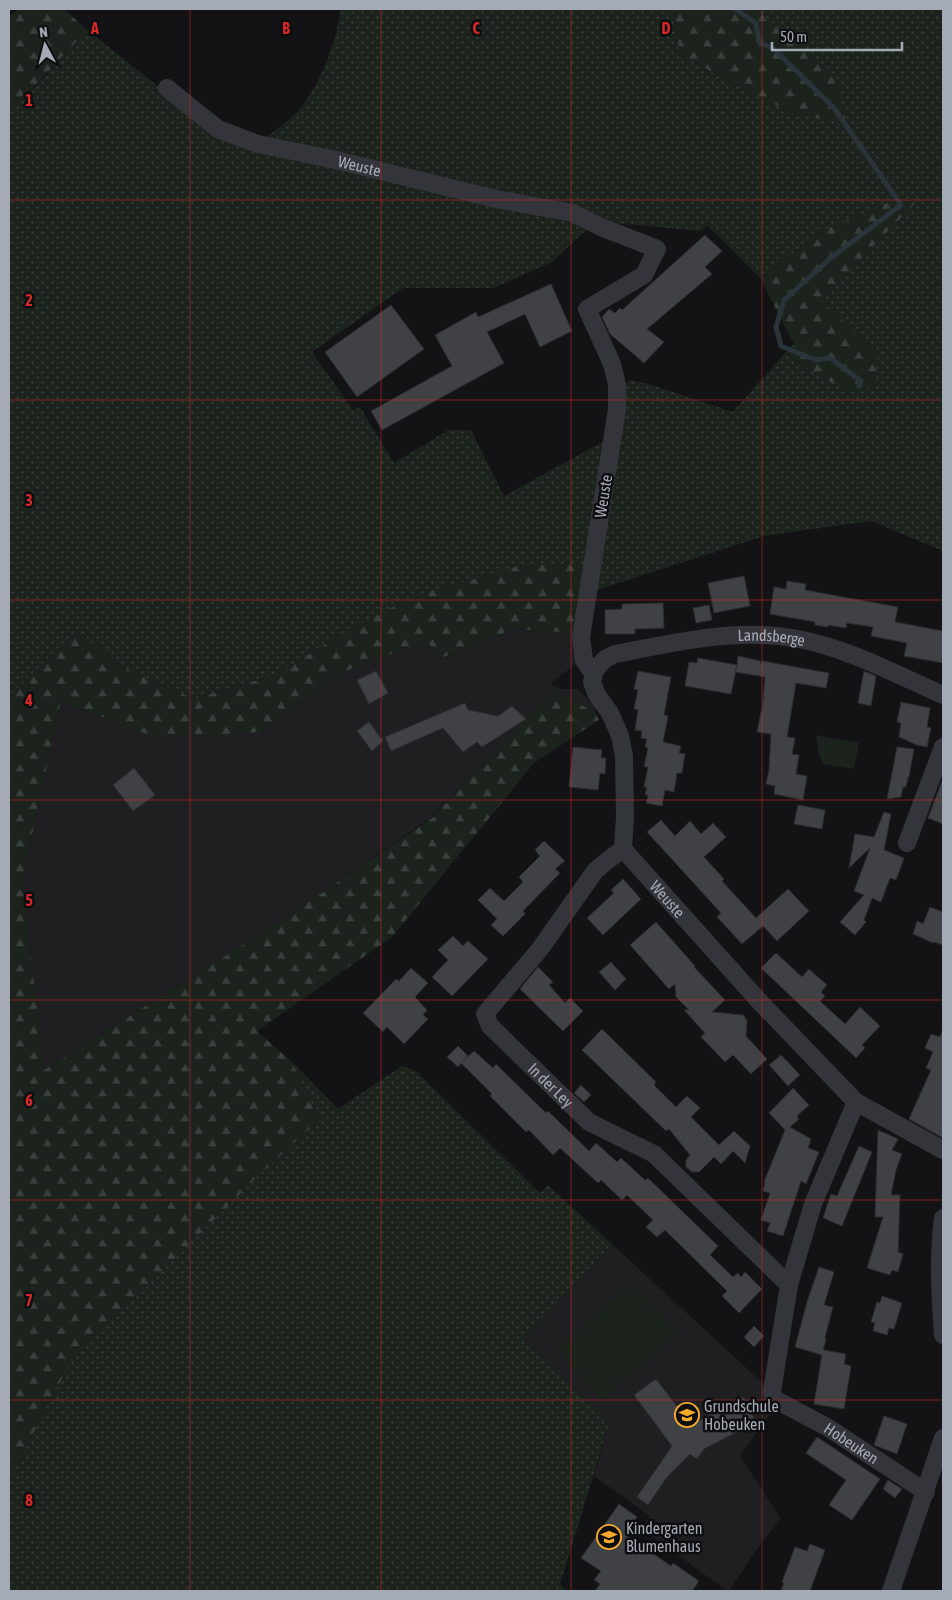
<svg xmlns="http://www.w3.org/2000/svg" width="952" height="1600" viewBox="0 0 952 1600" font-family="'Asap Condensed',sans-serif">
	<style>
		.built { fill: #1f1f22 }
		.grass { fill: url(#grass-dots) }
		.forest { fill: url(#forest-firs) }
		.park { fill: #1b231c }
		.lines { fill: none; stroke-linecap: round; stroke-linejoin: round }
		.stream { stroke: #293339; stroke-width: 5 }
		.building { fill: #3f4145; stroke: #2d2d31 }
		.street { stroke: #34353a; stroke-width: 18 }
		.grid { fill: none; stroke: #d62828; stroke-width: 1; stroke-opacity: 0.55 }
		.labels { text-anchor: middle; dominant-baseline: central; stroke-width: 5; stroke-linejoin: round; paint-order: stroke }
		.street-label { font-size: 16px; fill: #a5abb6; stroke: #0e0e10 }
		.poi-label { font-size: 16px; fill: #a5abb6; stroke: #0e0e10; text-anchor: start }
		.grid-label { font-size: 16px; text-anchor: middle; font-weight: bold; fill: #d62828; stroke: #0e0e10; stroke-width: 5; stroke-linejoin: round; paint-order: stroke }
	</style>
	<defs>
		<pattern id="grass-dots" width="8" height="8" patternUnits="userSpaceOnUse" patternTransform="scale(1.25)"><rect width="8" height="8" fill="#1b231c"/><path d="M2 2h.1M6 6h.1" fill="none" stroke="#39403b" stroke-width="1.8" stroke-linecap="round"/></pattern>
		<pattern id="forest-firs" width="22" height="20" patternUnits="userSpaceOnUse" patternTransform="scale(1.25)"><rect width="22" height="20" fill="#1b231c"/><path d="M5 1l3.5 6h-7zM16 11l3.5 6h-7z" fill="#39403b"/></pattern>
	</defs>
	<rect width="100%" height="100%" fill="#131315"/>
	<g class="built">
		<path d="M514 629 576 633 580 661 550 684 562 689H578L595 706V712L553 692 432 817 279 922 44 1070 22 881 61 701 157 738 259 732 343 672 429 640 437 660Z"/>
		<path d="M612 1244 767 1387 774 1409 740 1456 781 1519 763 1540 729 1591H727L642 1529 650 1516 594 1476 610 1421 523 1340Z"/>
	</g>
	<g class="grass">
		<path d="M340 9H666L675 24 680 54 746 91 797 115 785 35 757 9H943V551L871 521 764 536 594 591 622 390 629 380 649 384 733 412 785 353 824 379 878 354 820 300 916 201 824 230 760 278 707 225 702 231 603 222 261 142C272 132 286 123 297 112 319 87 338 41 340 9Z"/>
		<path d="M87 30 212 129 560 214 587 229 552 262 494 288H403L312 352 353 410 360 407 394 463 448 430H471L504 496 608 439 589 564 349 629 276 675 194 699 128 670 76 631 9 697V107L35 87Z"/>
		<path d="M292 1062 338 1109 402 1066 416 1071 540 1193 548 1185 612 1244 523 1340 610 1421 560 1584 566 1591H9V1479L71 1360 262 1172 319 1120Z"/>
	</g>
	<g class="forest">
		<path d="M20 9H64L87 30 34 87 9 107V16Z"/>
		<path d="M666 9H757L785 35 836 76 846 123 797 115 746 91 680 54 675 24Z"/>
		<path d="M917 201 821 300 878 354 874 385 856 393 824 379 785 353 794 344 760 278 824 230 890 202Z"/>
		<path d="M589 564 576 633 514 629 436 660 428 641 343 672 259 732 157 738 61 701 22 881 44 1070 279 922 432 818 553 691 595 712 599 720 534 763 392 937 257 1031 292 1062 319 1120 262 1172 71 1361 9 1480V696L76 631 128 670 194 699 276 675 349 629 417 595 523 565Z"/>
	</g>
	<g class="park">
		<path d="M816 735 859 743 854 769 823 764 819 755Z"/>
		<path d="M631 1282 677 1331 602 1400 556 1350Z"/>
	</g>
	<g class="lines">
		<path class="stream" d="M735 9 756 23 759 42 774 49 834 108 901 205 832 257 784 300 776 327 781 346 816 360 830 358 861 381 859 386"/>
	</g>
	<g class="building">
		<path d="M705 235 722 251 705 267 712 274 647 329 664 342 644 363 610 334 602 317 609 309 615 313 620 308 622 310Z"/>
		<path d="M551 284 572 331 540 347 525 314 487 332 504 363 382 430 371 411 452 366 435 335 476 312 478 317Z"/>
		<path d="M391 305 424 349 357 397 325 352Z"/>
		<path d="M744 576 750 606 714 613 708 583Z"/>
		<path d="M787 581 806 584 805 590 898 607 895 622 943 631V663L904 656 907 643 871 636 873 627 847 623 846 628 828 625V627L815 625V622L770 614 774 587 786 589Z"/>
		<path d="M663 603 664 628 635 629V634H605V610L622 609V604Z"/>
		<path d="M709 605 712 620 696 623 693 608Z"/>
		<path d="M738 656 760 661 761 664 762 661 829 673 826 688 796 683 787 737 795 738 792 754 799 755 796 774 807 776 803 800 774 794 775 786 766 784 769 770 771 734 757 732 761 712H762L765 677 735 672 737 665 731 694 685 686 689 662 697 663 698 658 737 665Z"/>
		<path d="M376 671 388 693 369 704 357 680Z"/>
		<path d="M638 671 671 677 664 715 668 716 663 742 681 746 679 753 685 754 682 773H677L674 792 665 790 662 806 646 803 648 795H645L647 787H644L648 767H644L648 748 645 747 647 739 641 738 642 731 635 730 638 710 634 709 638 690 634 689Z"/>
		<path d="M864 671 876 676 871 706 858 703Z"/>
		<path d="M901 702 930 708 927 727 931 728 927 747 917 745 899 737 901 723 897 722Z"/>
		<path d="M465 703 468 710 498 716 512 706 526 719 482 747 477 742 463 752 443 728 391 751 385 737Z"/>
		<path d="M369 722 383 741 372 751 357 731Z"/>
		<path d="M573 747 602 750 601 758H606L605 774 600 773 598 790 569 787Z"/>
		<path d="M897 747 914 749 909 777H908L906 787H903L901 797 887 799Z"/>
		<path d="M134 768 155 795 133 811 113 785Z"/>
		<path d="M942 781H943V824L928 818Z"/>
		<path d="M798 805 825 810 822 829 794 824Z"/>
		<path d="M884 812 891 814 884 850 904 858 896 880 890 878 881 902 872 898 864 920 866 922 855 935 840 922 864 895 854 891 870 848 849 868 855 834 874 837Z"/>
		<path d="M661 820 675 836 690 821 701 834 713 823 726 837 704 857 724 879 722 881 756 918 788 889 809 911 777 941 763 926 742 944 717 917 721 913 647 832Z"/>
		<path d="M544 841 565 861 555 869 560 873 523 911 525 914 503 936 491 925 497 919 478 900 490 888 504 901 523 882 519 877 540 856 535 850Z"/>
		<path d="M623 879 641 899 603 935 587 918 614 893 611 890Z"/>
		<path d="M930 907 943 912V945L934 942 933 943 913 934 917 921 923 924Z"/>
		<path d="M656 922 695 966 694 967 725 1000 712 1012 743 1015 747 1020 746 1036 767 1059 751 1074 733 1055 725 1062 701 1037 705 1033 684 1010H689L676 997 675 984 669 989 630 945Z"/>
		<path d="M453 936 463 946 468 941 488 959 452 996 432 977 448 960 438 950Z"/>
		<path d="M776 953 802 977 809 969 827 985 821 992 825 996 820 1001 845 1024 860 1007 880 1026 862 1045 865 1048 856 1058 761 968Z"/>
		<path d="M611 962 626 979 615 990 599 972Z"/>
		<path d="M538 967 553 982 549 985 565 1003 570 998 583 1011 563 1031 520 989Z"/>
		<path d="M411 968 428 983 415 997 427 1010 423 1015 428 1019 404 1044 387 1027 383 1032 363 1013 396 979 399 981Z"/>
		<path d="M602 1029 656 1082 654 1085 676 1107 687 1096 700 1108 691 1117 719 1145 734 1131 750 1146 745 1163 733 1151 721 1164 714 1157 699 1172H692L686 1167V1160L690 1155 669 1129 666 1131 582 1050Z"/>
		<path d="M943 1029V1138L909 1119 931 1070 926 1068 933 1052 925 1048 931 1034 940 1037Z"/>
		<path d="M458 1046 468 1056 463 1061 474 1051 493 1068 496 1064 546 1113 548 1111 589 1151 596 1143 617 1162 621 1158 645 1180 648 1178 718 1246 710 1255 733 1277 738 1273 741 1277 745 1272 762 1289 739 1313 722 1296 727 1291 665 1230 657 1237 646 1227 653 1220 627 1195 622 1200 601 1180 598 1183 560 1148 553 1155 529 1130 526 1132 490 1096 492 1094 461 1063 458 1067 447 1057Z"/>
		<path d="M781 1055 800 1075 788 1086 769 1065Z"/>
		<path d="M581 1085 591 1095 584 1102 574 1093Z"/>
		<path d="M793 1088 809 1105 797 1116 799 1119 790 1127 811 1139 808 1148 819 1152 806 1184 801 1181 783 1236 767 1231 770 1223 761 1220 770 1193 763 1191 765 1183 764 1182 785 1130 769 1113Z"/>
		<path d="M878 1130 898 1139 892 1150 902 1154 896 1170 891 1195H900L898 1252 903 1254 898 1272 892 1270 890 1275 867 1268 883 1217H875Z"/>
		<path d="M859 1146 872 1152 842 1226 823 1218 831 1194 837 1196Z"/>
		<path d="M819 1267 834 1272 824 1305 833 1307 825 1337 826 1340 823 1350 846 1354 844 1364 851 1366 844 1409 814 1404 822 1354V1355L795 1347 807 1302Z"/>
		<path d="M882 1296 902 1303 894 1329 889 1328 887 1335 873 1331 875 1323 871 1322 877 1302 880 1303Z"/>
		<path d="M754 1326 764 1336 754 1347 744 1337Z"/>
		<path d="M656 1379 691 1425 743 1397 756 1422 704 1449 697 1459 690 1454 667 1477 648 1505 637 1497 672 1446 634 1395Z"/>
		<path d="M884 1416 907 1424 897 1454 874 1445Z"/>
		<path d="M817 1437 880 1479 852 1520 829 1505 846 1480 806 1453Z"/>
		<path d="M888 1480 902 1489 895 1498 883 1489Z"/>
		<path d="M619 1504 637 1517 625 1534 671 1566 673 1563 699 1581 692 1591H595L600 1584 594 1580 601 1571 581 1558Z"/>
		<path d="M810 1544 825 1550 810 1591H781L784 1583 782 1582 795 1547 807 1551Z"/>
	</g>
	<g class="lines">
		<g class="street">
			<path id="s1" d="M167 88 218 129 258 144 336 160 496 199 573 213 601 227 657 249 644 275 587 309 612 364 617 385V409L581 637 584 660 590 669 595 670"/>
			<path id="s2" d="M595 670 592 682 597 695 610 713 620 736 624 756 625 817 623 849 759 1001 856 1102 943 1150"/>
			<path id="s3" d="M595 670 605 659 615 654C673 643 734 628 793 638 846 647 895 674 943 695"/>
			<path d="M907 843 943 747"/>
			<path id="s4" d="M623 849 608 860 595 871 540 949 485 1014 490 1026 589 1122 654 1154 789 1285"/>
			<path id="s5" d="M856 1102 813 1204 789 1285 772 1391 774 1399 827 1427 926 1492"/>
			<path d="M943 1218C938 1257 940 1296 943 1335"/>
			<path d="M891 1591 943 1438"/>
		</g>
	</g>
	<path class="grid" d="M190 9V1591M381 9V1591M571 9V1591M762 9V1591M9 200H943M9 400H943M9 600H943M9 800H943M9 1000H943M9 1200H943M9 1400H943"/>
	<defs>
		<symbol id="school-ring" viewBox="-11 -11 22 22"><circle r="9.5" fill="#0e0e10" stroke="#f4aa2c" stroke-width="1.5"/><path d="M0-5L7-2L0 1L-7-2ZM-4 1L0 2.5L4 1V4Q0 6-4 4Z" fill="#f4aa2c"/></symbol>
	</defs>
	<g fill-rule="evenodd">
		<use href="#school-ring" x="673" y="1401" width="28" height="28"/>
		<use href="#school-ring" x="595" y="1523" width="28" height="28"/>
	</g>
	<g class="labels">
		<g class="street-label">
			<text stroke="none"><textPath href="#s1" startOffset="212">Weuste</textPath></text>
			<text transform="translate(603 496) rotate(-81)">Weuste</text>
			<text stroke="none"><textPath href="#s3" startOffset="184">Landsberge</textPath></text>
			<text stroke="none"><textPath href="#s2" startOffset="254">Weuste</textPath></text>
			<text stroke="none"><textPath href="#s4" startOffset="314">In der Ley</textPath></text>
			<text stroke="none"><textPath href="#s5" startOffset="400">Hobeuken</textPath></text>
		</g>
		<g class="poi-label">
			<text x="704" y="1406">Grundschule<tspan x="704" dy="18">Hobeuken</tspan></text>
			<text x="626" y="1528">Kindergarten<tspan x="626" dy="18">Blumenhaus</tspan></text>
		</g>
	</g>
	<g class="grid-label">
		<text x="95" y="34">A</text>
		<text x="286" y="34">B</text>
		<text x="476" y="34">C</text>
		<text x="666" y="34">D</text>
		<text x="29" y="106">1</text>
		<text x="29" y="306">2</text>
		<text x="29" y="506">3</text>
		<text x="29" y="706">4</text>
		<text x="29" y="906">5</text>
		<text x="29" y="1106">6</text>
		<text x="29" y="1306">7</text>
		<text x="29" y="1506">8</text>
	</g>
	<rect width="952" height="1600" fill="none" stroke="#a5abb6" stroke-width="20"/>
	<g transform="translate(45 45) rotate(353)" stroke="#0e0e10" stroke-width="4" paint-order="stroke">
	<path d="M0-4L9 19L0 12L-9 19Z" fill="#a5abb6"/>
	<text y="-8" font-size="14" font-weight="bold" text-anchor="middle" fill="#a5abb6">N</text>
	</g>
	<path d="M772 42v8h130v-8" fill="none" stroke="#a5abb6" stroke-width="2.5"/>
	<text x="780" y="42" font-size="15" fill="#a5abb6" stroke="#0e0e10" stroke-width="4" paint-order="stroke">50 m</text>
</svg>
